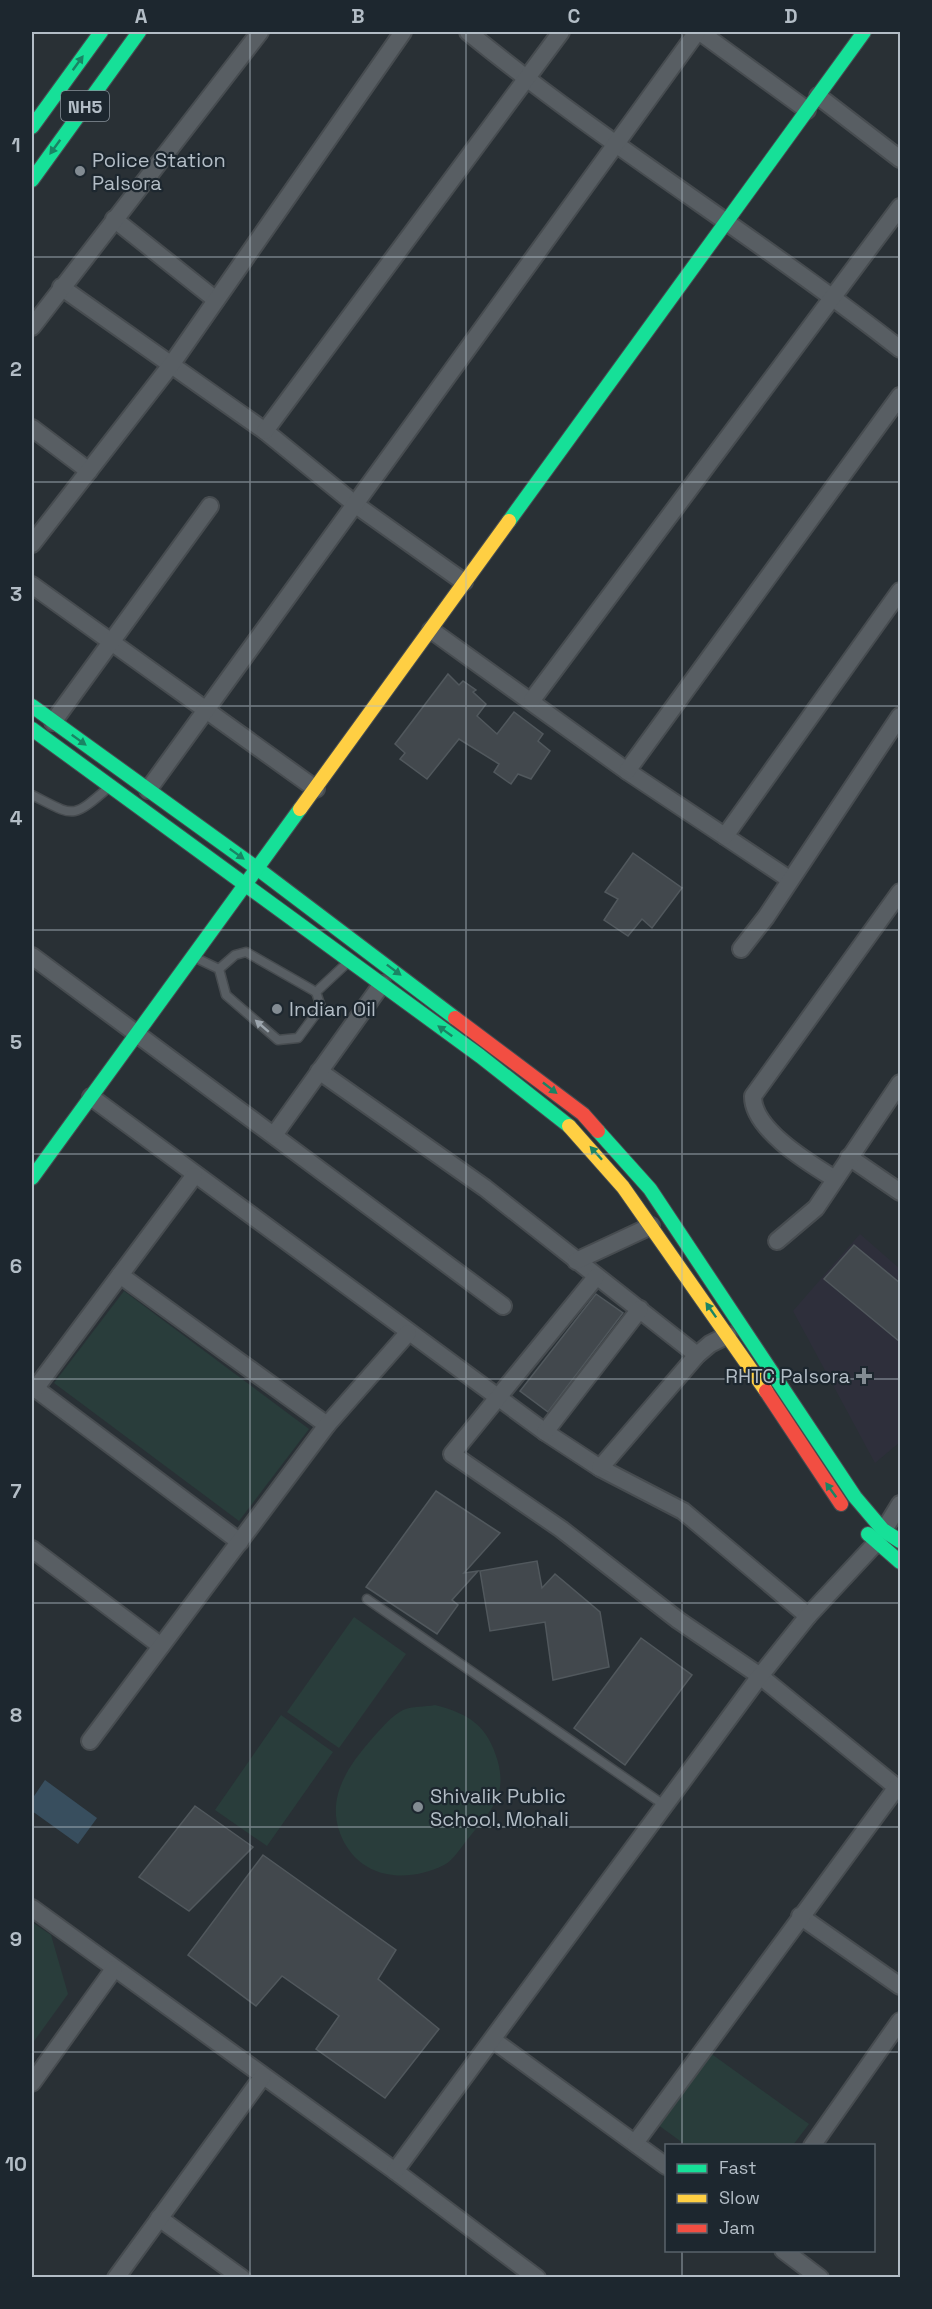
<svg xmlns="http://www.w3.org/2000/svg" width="932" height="2309" viewBox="0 0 932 2309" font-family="'Space Grotesk',sans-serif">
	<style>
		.medical { fill: #2e2f3b }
		.green { fill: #293d3b }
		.water { fill: #384e5e }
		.building { fill: #42484d; stroke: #51585d; stroke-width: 1.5 }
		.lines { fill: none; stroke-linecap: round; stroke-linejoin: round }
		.lane-casing { stroke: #474c50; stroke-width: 11 }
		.street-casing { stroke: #474c50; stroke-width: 20 }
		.fast-casing { stroke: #474c50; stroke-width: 16 }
		.slow-casing { stroke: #474c50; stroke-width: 16 }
		.jam-casing { stroke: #474c50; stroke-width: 16 }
		.lane { stroke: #585e63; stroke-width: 8 }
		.street { stroke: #585e63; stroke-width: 16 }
		.fast { stroke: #16e098; stroke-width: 14 }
		.slow { stroke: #ffcf43; stroke-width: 14 }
		.jam { stroke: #f24e42; stroke-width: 14 }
		.oneway { fill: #1a8464 }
		.oneway2 { fill: #9ca5ad }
		.grid { fill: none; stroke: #b3bdc6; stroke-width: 1.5; stroke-opacity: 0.55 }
		.poi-dot { fill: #838c93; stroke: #1d272f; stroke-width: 2 }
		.labels { text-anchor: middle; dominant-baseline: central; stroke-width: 4.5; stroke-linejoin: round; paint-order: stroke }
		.shield { fill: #1d272f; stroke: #869099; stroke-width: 1.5 }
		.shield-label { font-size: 18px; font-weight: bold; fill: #b3bdc6 }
		.poi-label { font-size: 20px; fill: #b3bdc6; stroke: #1d272f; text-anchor: start }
		.neatline { fill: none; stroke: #b3bdc6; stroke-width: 2 }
		.grid-label { font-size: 20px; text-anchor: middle; font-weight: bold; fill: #b3bdc6 }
	</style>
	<rect width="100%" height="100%" fill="#293035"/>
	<path class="medical" d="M860 1234 900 1269V1442L875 1463 793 1311Z"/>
	<g class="green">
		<path d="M124 1291 309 1429 239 1521 54 1383Z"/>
		<path d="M354 1617 406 1654 339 1748 287 1712Z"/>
		<path d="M435 1705C470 1714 488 1726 498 1762 501 1774 502 1786 497 1798 492 1811 480 1824 471 1835 463 1844 454 1860 444 1865 410 1882 368 1880 347 1847 322 1807 343 1772 370 1741 379 1731 391 1716 403 1710 412 1706 425 1707 435 1705Z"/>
		<path d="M281 1715 333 1752 267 1846 215 1810Z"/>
		<path d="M32 1922 51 1935 68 1994 32 2044Z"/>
		<path d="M706 2050 809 2124 793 2145 687 2146 654 2122Z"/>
	</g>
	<path class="water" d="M45 1780 97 1818 78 1844 32 1811V1799Z"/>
	<g class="building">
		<path d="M448 674 459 685 463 681 476 690 473 692 486 704 477 716 497 734 514 712 543 734 538 741 550 751 531 779 518 774 511 784 494 772 499 764 459 739 427 779 400 759 405 753 395 744Z"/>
		<path d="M633 853 682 888 652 928 642 919 628 936 604 920 618 899 605 892Z"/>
		<path d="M854 1245 900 1283V1342L824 1279Z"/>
		<path d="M596 1294 623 1313 548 1412 520 1391Z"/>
		<path d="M436 1491 500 1533 464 1573 478 1571 452 1600 458 1605 437 1634 366 1587Z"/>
		<path d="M537 1561 542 1588 555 1574 600 1612 609 1667 553 1680 545 1622 490 1631 480 1571Z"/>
		<path d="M641 1638 692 1675 625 1765 574 1728Z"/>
		<path d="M195 1806 253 1847 189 1911 139 1877Z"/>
		<path d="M263 1855 396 1950 378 1979 439 2029 385 2098 316 2049 339 2016 282 1976 256 2006 188 1955Z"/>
	</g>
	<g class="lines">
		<defs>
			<g id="lane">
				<path d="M32 795C74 816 71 820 108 788"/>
				<path d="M196 958 219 969 226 995 278 1040 298 1038 321 1007 316 992 347 963"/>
				<path d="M219 969 235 955 246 952 316 992"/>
				<path d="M367 1599 664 1805"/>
			</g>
			<g id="street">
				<path d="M468 32C606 145 760 239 900 349"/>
				<path d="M700 32 807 110"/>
				<path d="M818 96 900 159"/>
				<path d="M114 219 216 300"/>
				<path d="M61 287 265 431 356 505 464 582"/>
				<path d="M32 327 260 32"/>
				<path d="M32 428 89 471"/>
				<path d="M265 431 561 32"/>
				<path d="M32 544 171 365 403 32"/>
				<path d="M32 585 316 789"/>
				<path d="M431 630 627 771 789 879"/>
				<path d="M532 700 900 207"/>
				<path d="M53 722 210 506"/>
				<path d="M627 771 900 396"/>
				<path d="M148 790 697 32"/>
				<path d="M725 836 900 591"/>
				<path d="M741 949 766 917 900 716"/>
				<path d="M32 956 503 1306"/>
				<path d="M319 1071 485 1188 697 1355"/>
				<path d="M91 1097 545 1432 600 1468 683 1511 808 1616"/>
				<path d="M274 1135 382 984"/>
				<path d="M849 1157 900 1192"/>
				<path d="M835 1179C809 1163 752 1129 753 1096L900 892"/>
				<path d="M777 1241 816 1208 900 1083"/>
				<path d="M576 1261 651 1226"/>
				<path d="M120 1275 327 1425"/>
				<path d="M596 1277 452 1454 561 1529 678 1620 760 1676 900 1790"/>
				<path d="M32 1386 240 1542"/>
				<path d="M35 1389 194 1176"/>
				<path d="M545 1432 640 1309"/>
				<path d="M600 1468 697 1355 710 1344 728 1335"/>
				<path d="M32 1549 161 1646"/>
				<path d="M90 1741 327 1425 408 1333"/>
				<path d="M32 1908 395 2171 537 2278"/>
				<path d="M800 1916 900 1986"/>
				<path d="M493 2040 666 2166"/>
				<path d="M32 2083 114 1969"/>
				<path d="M635 2143 897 1787"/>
				<path d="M812 2146 900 2021"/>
				<path d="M395 2171 760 1676 808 1616 876 1543 900 1504"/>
				<path d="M159 2218 242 2278"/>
				<path d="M783 2250 820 2278"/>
				<path d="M116 2278 263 2076"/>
			</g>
			<g id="fast">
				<path d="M32 127 101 32"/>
				<path d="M32 180 139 32"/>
				<path d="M509 521 864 32"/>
				<path d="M32 706 258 869 455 1018"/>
				<path d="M32 729 480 1056 569 1126"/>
				<path d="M598 1131 650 1189 855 1497 883 1530 900 1541"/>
				<path d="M32 1178 300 809"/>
				<path d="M868 1534 900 1562"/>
			</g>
			<g id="slow">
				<path d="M300 809 509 521"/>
				<path d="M569 1126 623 1187 766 1391"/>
			</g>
			<g id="jam">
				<path d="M455 1018 583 1114 598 1131"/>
				<path d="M766 1391 841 1504"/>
			</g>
		</defs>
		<use href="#lane" class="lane-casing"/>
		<use href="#street" class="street-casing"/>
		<use href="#fast" class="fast-casing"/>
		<use href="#slow" class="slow-casing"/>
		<use href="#jam" class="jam-casing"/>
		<use href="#lane" class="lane"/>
		<use href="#street" class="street"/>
		<use href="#fast" class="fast"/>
		<use href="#slow" class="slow"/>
		<use href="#jam" class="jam"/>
	</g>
	<defs><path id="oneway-solid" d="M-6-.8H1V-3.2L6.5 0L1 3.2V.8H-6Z" transform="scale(1.5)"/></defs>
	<g class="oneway">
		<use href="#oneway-solid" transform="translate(78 63) rotate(-54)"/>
		<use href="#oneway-solid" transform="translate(55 147) rotate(126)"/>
		<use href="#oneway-solid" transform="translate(79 740) rotate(36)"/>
		<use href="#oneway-solid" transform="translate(237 854) rotate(36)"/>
		<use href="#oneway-solid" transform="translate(394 970) rotate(37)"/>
		<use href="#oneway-solid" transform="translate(445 1031) rotate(-144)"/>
		<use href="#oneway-solid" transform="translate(550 1088) rotate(38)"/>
		<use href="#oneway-solid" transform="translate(596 1153) rotate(-132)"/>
		<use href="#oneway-solid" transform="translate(711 1310) rotate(-125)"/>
		<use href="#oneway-solid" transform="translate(831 1490) rotate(-126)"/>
	</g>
	<use class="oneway2" href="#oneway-solid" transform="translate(262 1026) rotate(-139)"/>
	<path class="grid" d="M250 32V2278M466 32V2278M682 32V2146M32 257H900M32 482H900M32 706H900M32 930H900M32 1154H900M32 1379H900M32 1603H900M32 1827H900M32 2052H900M682 2250V2278"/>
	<g class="poi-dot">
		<circle cx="80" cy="171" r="6"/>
		<circle cx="277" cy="1009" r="6"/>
		<path d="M861 1367h6v6h6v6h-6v6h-6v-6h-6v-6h6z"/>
		<circle cx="418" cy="1807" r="6"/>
	</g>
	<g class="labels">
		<rect class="shield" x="61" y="91" width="48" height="30" rx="4.5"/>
		<g class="shield-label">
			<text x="85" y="106">NH5</text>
		</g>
		<g class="poi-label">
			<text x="92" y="160">Police Station<tspan x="92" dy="23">Palsora</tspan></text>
			<text x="289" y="1009">Indian Oil</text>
			<text x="850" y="1376" text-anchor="end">RHTC Palsora</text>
			<text x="430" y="1796">Shivalik Public<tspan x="430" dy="23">School, Mohali</tspan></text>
		</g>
	</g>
	<rect width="932" height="2309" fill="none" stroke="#1d272f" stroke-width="66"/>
	<rect x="665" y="2144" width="210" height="108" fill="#1d272f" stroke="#59636b" stroke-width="1.5"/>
	<rect x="677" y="2164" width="30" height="9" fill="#16e098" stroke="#59636b" stroke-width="1.5"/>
	<text x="719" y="2174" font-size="18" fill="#b3bdc6">Fast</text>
	<rect x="677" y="2194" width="30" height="9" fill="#ffcf43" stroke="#59636b" stroke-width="1.5"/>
	<text x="719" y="2204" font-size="18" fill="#b3bdc6">Slow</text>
	<rect x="677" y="2224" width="30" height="9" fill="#f24e42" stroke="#59636b" stroke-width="1.5"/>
	<text x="719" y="2234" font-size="18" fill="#b3bdc6">Jam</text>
	<rect x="33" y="33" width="866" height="2243" class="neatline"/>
	<g class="grid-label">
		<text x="141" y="23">A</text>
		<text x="358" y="23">B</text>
		<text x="574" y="23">C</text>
		<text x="791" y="23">D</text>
		<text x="16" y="152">1</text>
		<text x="16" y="376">2</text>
		<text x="16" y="601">3</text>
		<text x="16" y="825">4</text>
		<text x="16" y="1049">5</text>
		<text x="16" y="1273">6</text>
		<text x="16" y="1498">7</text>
		<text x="16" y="1722">8</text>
		<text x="16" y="1946">9</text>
		<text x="16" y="2171">10</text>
	</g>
</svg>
